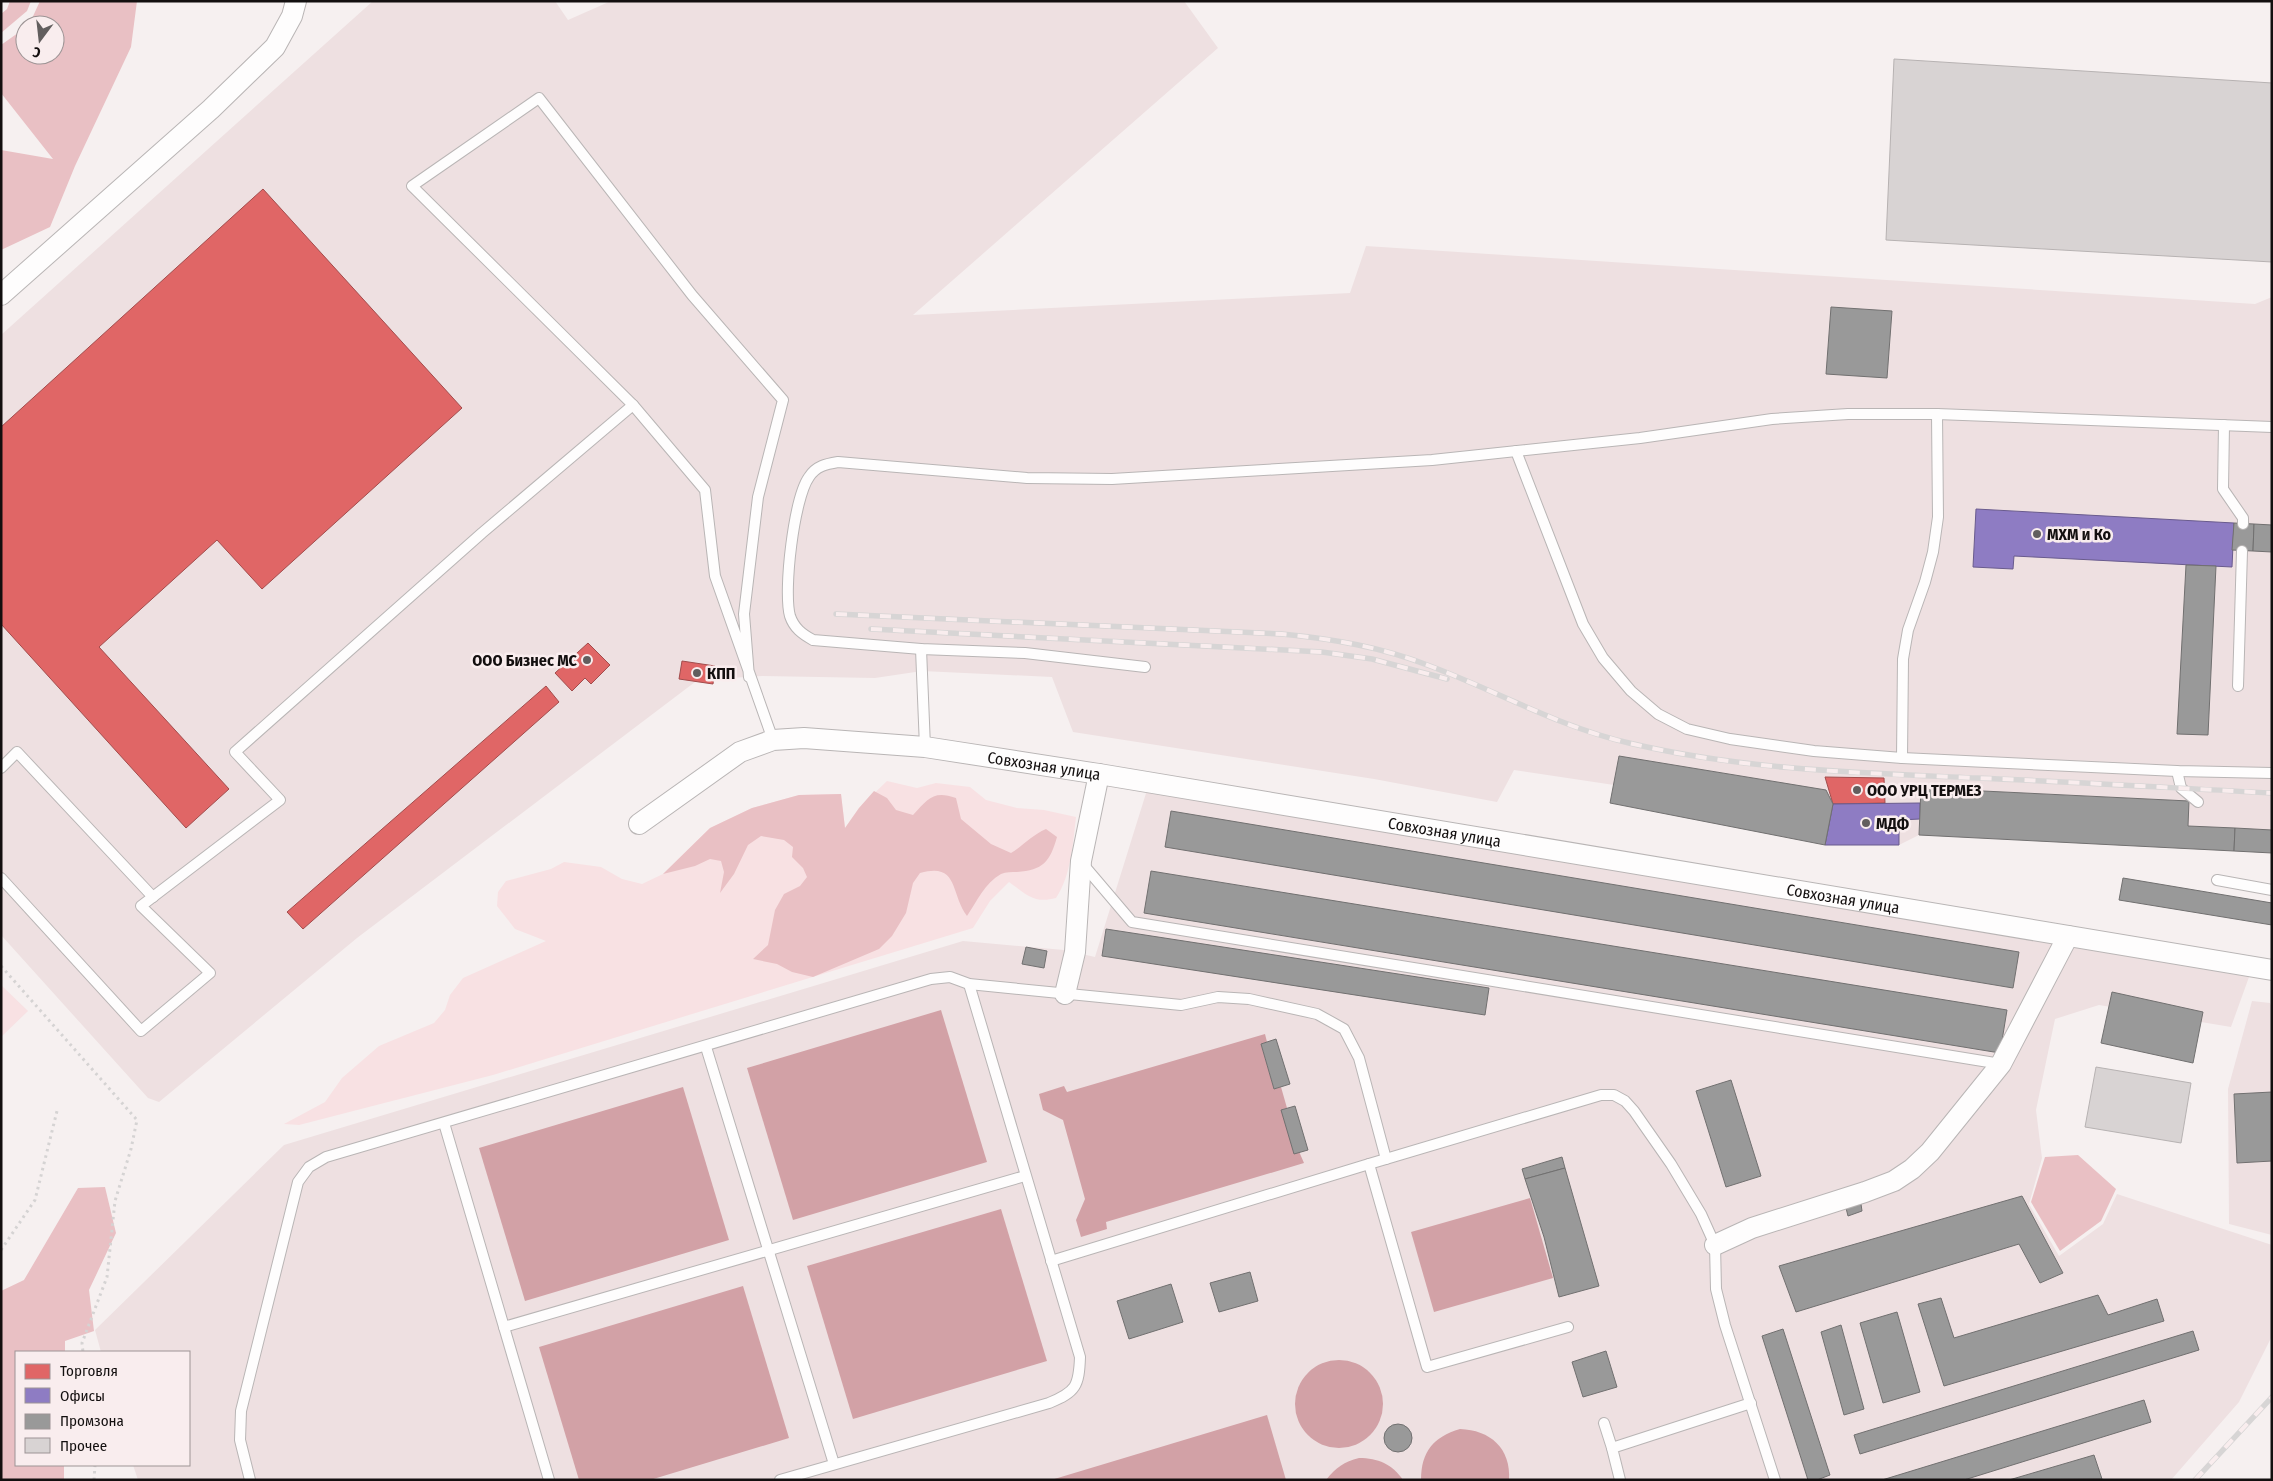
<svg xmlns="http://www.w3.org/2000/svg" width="2273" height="1481" viewBox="0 0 2273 1481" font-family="'Fira Sans Condensed',sans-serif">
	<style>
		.built { fill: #eee0e1 }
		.green { fill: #f8e1e3 }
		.forest { fill: #e9c0c4 }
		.water { fill: #d2a1a6 }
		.shops { fill: #e06666; stroke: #a24c4c }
		.offices { fill: #8e7cc3; stroke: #695b8d }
		.industry { fill: #999; stroke: #717070 }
		.building { fill: #d8d3d3; stroke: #b7b2b2 }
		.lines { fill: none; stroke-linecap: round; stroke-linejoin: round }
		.lane-casing { stroke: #b9b5b5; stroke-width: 12 }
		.street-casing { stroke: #b9b5b5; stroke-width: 22 }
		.path { stroke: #d5d3d3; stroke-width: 3; stroke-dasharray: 2.5 4; stroke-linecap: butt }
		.lane { stroke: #fefdfd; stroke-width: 10 }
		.street { stroke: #fefdfd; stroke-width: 20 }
		.rail-casing { stroke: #d7d5d5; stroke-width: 5.5 }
		.rail { stroke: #f9edee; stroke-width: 4; stroke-dasharray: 11; stroke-linecap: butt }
		.poi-dot { fill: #625e5e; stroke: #f9edee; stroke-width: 2 }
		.labels { text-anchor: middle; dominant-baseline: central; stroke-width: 5; stroke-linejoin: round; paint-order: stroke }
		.poi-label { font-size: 16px; font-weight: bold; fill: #130f0f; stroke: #f9edee; text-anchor: start }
		.street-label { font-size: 16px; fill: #130f0f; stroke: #f9edee }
	</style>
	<rect width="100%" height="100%" fill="#f6f0f0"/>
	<g class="built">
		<path d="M373 1H555L568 20 611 1H1184L1218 48 913 315 1350 293 1366 246 2255 304 2272 297V853L1919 835 1899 845 1614 785 1514 770 1497 802 1374 779 1073 732 1052 677 922 671 875 678 762 676 714 679 713 684 695 682 357 938 159 1102 148 1098 1 935V335Z"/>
		<path d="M1147 790 2249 977 2231 1027 2099 1005 2055 1019 2036 1110 2042 1158 2029 1204 2059 1256 2103 1224 2117 1194 2272 1245V1336L2239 1402 2171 1480H138L133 1465H189V1352H101L95 1330 284 1145 963 941 1064 950 1095 957Z"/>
		<path d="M2252 1001 2270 1003 2272 1008V1235L2229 1224 2228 1089Z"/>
	</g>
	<g class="green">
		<path d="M887 781 917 788 936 783 970 787 986 800 1017 808 1044 810 1076 817C1073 843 1071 876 1056 898 1034 904 1026 894 1009 882L990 901 973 928 493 1075 299 1125 284 1124 325 1102 342 1078 379 1046 434 1023 445 1010 450 995 463 978 546 941 515 929 497 906 498 892 506 881 551 869 564 862 601 867 622 879 642 884 663 874 710 828 752 808 799 795 841 794 845 828 859 808Z"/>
		<path d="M1 985 28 1011 1 1037Z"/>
	</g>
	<g class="forest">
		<path d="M10 1H31L27 11 1 33V14L7 9Z"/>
		<path d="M40 1H137L131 47 75 166 50 227 1 250V150L53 159 1 93V45L25 28V55H55V25H29Z"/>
		<path d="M874 791 887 798 896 810 913 815C928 799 933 790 956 798L961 819 991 844 1011 853C1024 845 1032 835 1046 829L1057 837C1050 862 1043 870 1017 872 1012 872 1006 872 1001 874 985 883 977 901 967 916 950 893 959 862 920 873L913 883 906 913 892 936 879 949 813 977 792 972 777 964 753 959 768 945 775 910 784 894 800 886 807 877 803 868 792 857 793 847 784 840 761 836 748 845 734 874 720 893 724 872 721 861 710 859 695 866 663 874 710 828 752 808 799 795 841 794 845 828 859 808Z"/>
		<path d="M2078 1155 2116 1189 2101 1221 2060 1251 2031 1202 2045 1157Z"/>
		<path d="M105 1187 116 1233 89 1290 94 1331 65 1341V1352H16V1465H64V1480H1V1291L24 1280 78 1188Z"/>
	</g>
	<g class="water">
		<path d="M941 1010 987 1162 793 1220 747 1068Z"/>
		<path d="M1265 1034 1267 1042 1261 1044 1274 1089 1281 1087 1287 1108 1281 1110 1304 1163 1106 1222 1107 1229 1081 1237 1076 1220 1085 1199 1063 1120 1043 1110 1039 1094 1064 1086 1067 1092Z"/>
		<path d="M683 1087 729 1240 525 1301 479 1148Z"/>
		<path d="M1530 1198 1553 1278 1434 1312 1411 1232Z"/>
		<path d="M1001 1209 1047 1361 853 1419 807 1266Z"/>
		<path d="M743 1286 789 1438 650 1480H579L539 1347Z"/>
		<circle cx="1339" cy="1404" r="44"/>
		<path d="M1267 1415 1286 1480H1051Z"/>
		<path d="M1460 1429C1490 1430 1511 1448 1509 1480H1421C1421 1452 1433 1437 1460 1429Z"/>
		<path d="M1359 1458C1378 1458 1392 1464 1403 1480H1326C1336 1467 1344 1462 1359 1458Z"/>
	</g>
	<g class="shops">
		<path d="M263 189 462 408 262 589 217 540 99 647 229 789 186 828 1 624V427Z"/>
		<path d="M588 643 610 665 591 684 585 678 572 691 555 673Z"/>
		<path d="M682 661 715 666 713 684 679 679Z"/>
		<path d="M546 686 559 702 303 929 287 912Z"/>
		<path d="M1825 777 1884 778 1885 803 1833 804Z"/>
	</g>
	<g class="offices">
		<path d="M1976 509 2234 523 2232 567 2014 556 2013 569 1973 567Z"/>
		<path d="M1920 803V819L1899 820V845H1825L1833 804Z"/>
	</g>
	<g class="industry">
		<path d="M1831 307 1892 311 1887 378 1826 374Z"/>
		<path d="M2234 523 2254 524 2253 551 2232 550Z"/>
		<path d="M2254 524 2272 525V552L2253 551Z"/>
		<path d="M2186 565 2216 566 2208 735 2177 734Z"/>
		<path d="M1619 756 1826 790 1833 804 1825 845 1610 803Z"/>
		<path d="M1921 788 2189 801 2188 826 2235 828 2234 851 1919 835Z"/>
		<path d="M1171 811 2019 952 2013 988 1165 847Z"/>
		<path d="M2235 828 2272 830V853L2234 851Z"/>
		<path d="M1151 871 2007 1010 2000 1053 1144 913Z"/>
		<path d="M2123 878 2272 903V925L2119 900Z"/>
		<path d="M1106 929 1489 988 1485 1015 1102 956Z"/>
		<path d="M1026 947 1047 951 1044 968 1022 964Z"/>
		<path d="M2112 992 2203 1012 2193 1063 2101 1043Z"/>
		<path d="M1276 1039 1290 1084 1274 1089 1261 1044Z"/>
		<path d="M1731 1080 1761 1176 1726 1187 1696 1091Z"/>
		<path d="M2272 1092V1161L2237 1163 2234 1094Z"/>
		<path d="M1295 1106 1308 1150 1294 1154 1281 1110Z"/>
		<path d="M1562 1157 1565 1168 1525 1179 1522 1169Z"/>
		<path d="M1565 1168 1599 1286 1559 1297 1544 1237 1525 1179Z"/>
		<path d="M2022 1196 2063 1273 2040 1283 2019 1244 1796 1312 1779 1266Z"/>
		<path d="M1861 1204 1862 1211 1848 1216 1846 1208Z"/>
		<path d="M1250 1272 1258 1301 1219 1312 1210 1283Z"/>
		<path d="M1171 1284 1183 1322 1129 1339 1117 1301Z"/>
		<path d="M2098 1295 2108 1315 2157 1299 2164 1321 1944 1386 1918 1304 1941 1298 1954 1338Z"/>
		<path d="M1897 1312 1920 1392 1883 1403 1860 1323Z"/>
		<path d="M1841 1325 1864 1409 1844 1415 1821 1332Z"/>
		<path d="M1783 1329 1830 1475 1817 1480H1808L1762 1336Z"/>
		<path d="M2193 1331 2199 1350 1860 1454 1854 1435Z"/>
		<path d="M1606 1351 1617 1387 1583 1397 1572 1362Z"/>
		<path d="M2144 1400 2151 1422 1964 1480H1882Z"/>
		<circle cx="1398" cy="1438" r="14"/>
		<path d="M2094 1455 2102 1479 2009 1480Z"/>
	</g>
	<g class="building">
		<path d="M1894 59 2272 83V262L1886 240Z"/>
		<path d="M2096 1067 2191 1083 2181 1143 2085 1127Z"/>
	</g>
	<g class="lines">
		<defs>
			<g id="lane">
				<path d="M2224 425 2223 489 2243 518V524"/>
				<path d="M1516 451 1583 624 1603 658 1631 691 1658 714 1687 729 1730 739 1814 751 1902 758 2177 771 2272 773"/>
				<path d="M921 649 925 747"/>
				<path d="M1145 667 1025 653 921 649 813 640C802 634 794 628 790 616 783 591 794 498 809 477 816 466 826 464 838 462L1027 478 1112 479 1432 460 1640 438 1772 419 1848 414H1937"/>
				<path d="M749 677 744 614 758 497 783 400 692 295 539 98 412 186 633 405 705 490 715 576 773 740"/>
				<path d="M2238 686 2242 551"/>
				<path d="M1902 758 1903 659 1908 630 1925 582 1933 552 1938 517 1937 414 2272 427"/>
				<path d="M1 768 17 752 153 897"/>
				<path d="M2177 771 2181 788 2198 802"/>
				<path d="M1081 862 1132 922 2001 1064"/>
				<path d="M1 878 141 1031 210 973 141 906 280 800 235 752 482 533 633 405"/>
				<path d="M2217 880 2272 890"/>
				<path d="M706 1047 834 1464"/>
				<path d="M444 1123 549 1480"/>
				<path d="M1051 1261 1369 1164"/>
				<path d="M504 1327 1025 1176"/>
				<path d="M1568 1327 1427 1367 1369 1164 1601 1095H1614L1625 1101 1634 1111 1671 1164 1701 1214 1715 1245 1716 1289 1725 1325 1775 1480"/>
				<path d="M1604 1423 1612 1448"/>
				<path d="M250 1480 240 1440 241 1411 298 1182 309 1167 326 1157 931 979 950 977 969 984 1181 1005 1218 997 1249 999 1317 1014 1344 1029 1359 1058 1386 1159"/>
				<path d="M780 1480 1049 1403C1076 1392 1079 1386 1080 1357L969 984"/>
				<path d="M1620 1480 1612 1448 1751 1403"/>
			</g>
			<g id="street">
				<path d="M1 295 211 109 275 47 292 16 296 1"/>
				<path id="s1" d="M639 824 740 752 773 740 804 738 925 747 1099 774 2272 970"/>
				<path d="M1065 994 1075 952 1081 861 1099 774"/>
				<path d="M1715 1245 1752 1228 1865 1192 1894 1181 1912 1169 1930 1152 2001 1064 2068 936"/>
			</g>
		</defs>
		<use href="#lane" class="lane-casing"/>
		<use href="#street" class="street-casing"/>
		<g class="path">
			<path d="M1 966 137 1120 131 1149 115 1201 107 1277 82 1343 83 1352"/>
			<path d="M1 1250 35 1200 57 1111"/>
			<path d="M94 1480 95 1465"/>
		</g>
		<use href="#lane" class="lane"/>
		<use href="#street" class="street"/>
		<defs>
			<g id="rail">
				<path d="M836 614 1282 634C1333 639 1382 647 1430 666 1497 691 1559 727 1629 743 1743 770 1860 773 1977 778 2075 782 2174 788 2272 793"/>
				<path d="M871 629 1322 652 1372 659 1447 679"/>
				<path d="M2195 1480 2272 1397"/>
			</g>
		</defs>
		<use href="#rail" class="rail-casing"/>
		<use href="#rail" class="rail"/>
	</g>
	<g class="poi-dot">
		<circle cx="2037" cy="534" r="5"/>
		<circle cx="587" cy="660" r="5"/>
		<circle cx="697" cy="673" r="5"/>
		<circle cx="1857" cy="790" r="5"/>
		<circle cx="1866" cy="823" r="5"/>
	</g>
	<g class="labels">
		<g class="poi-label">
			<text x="2047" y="534">МХМ и Ко</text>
			<text x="577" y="660" text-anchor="end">ООО Бизнес МС</text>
			<text x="707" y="673">КПП</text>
			<text x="1867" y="790">ООО УРЦ ТЕРМЕЗ</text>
			<text x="1876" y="823">МДФ</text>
		</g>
		<g class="street-label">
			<text stroke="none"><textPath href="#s1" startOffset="432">Совхозная улица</textPath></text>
			<text stroke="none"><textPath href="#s1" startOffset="838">Совхозная улица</textPath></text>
			<text stroke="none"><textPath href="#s1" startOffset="1242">Совхозная улица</textPath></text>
		</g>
	</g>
	<rect width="2273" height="1481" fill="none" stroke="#130f0f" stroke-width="5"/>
	<rect x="15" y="1351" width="175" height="115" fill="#f9edee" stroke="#9d9495"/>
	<rect x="25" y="1364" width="25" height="15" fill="#e06666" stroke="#9d9495"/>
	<text x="60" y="1376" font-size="15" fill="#130f0f">Торговля</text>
	<rect x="25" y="1388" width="25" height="15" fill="#8e7cc3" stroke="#9d9495"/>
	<text x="60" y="1401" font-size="15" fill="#130f0f">Офисы</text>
	<rect x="25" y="1414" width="25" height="15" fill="#999999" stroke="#9d9495"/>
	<text x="60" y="1426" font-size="15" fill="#130f0f">Промзона</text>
	<rect x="25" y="1438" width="25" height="15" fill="#d8d3d3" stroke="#9d9495"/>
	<text x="60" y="1451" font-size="15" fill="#130f0f">Прочее</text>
	<g transform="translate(40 40) rotate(195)"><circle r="24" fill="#f9edee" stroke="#9d9495"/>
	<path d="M0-4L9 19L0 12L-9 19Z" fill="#625e5e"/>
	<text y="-8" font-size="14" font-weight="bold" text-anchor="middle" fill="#130f0f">С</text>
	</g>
</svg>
